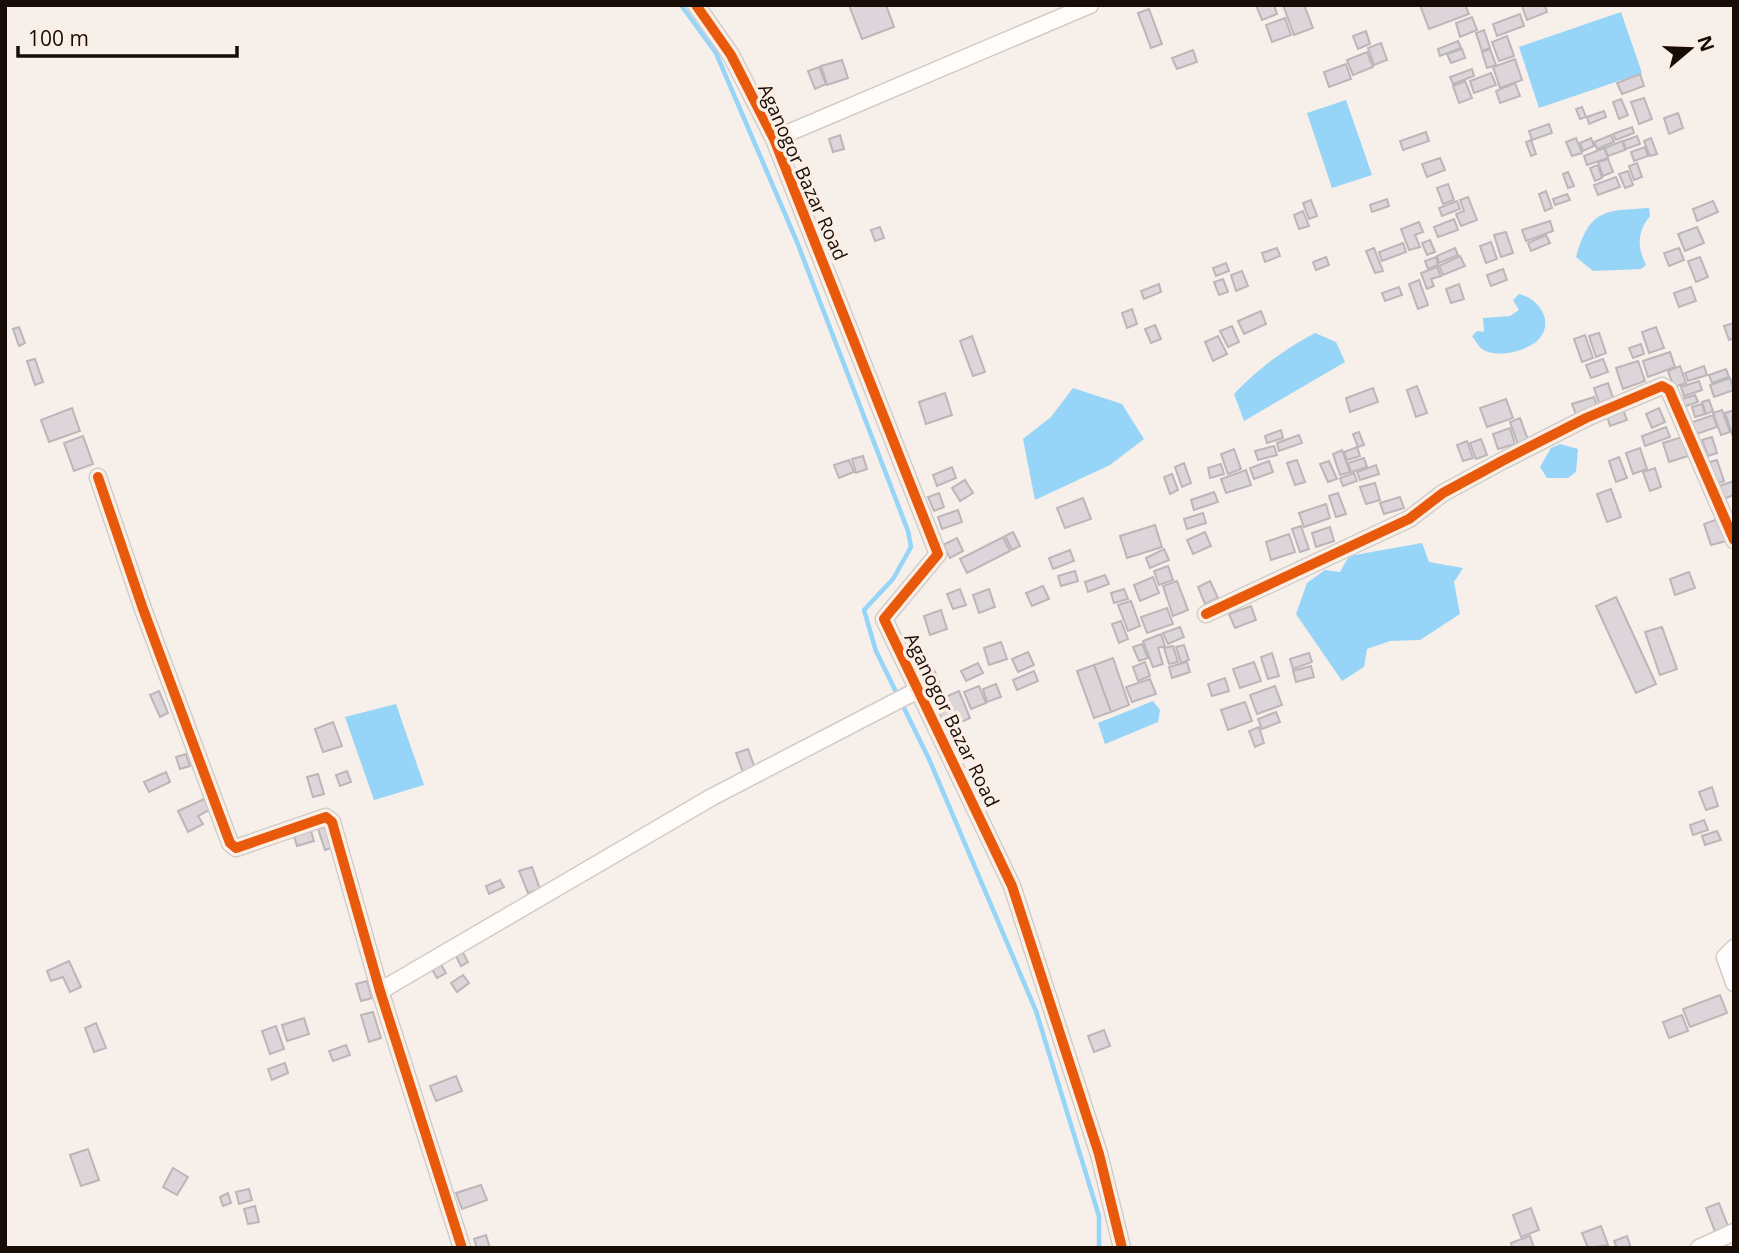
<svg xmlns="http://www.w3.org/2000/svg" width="1739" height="1253" viewBox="0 0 1739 1253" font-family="'Open Sans',sans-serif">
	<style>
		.water { fill: #96d4f8 }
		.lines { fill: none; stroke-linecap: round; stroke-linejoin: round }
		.stream { stroke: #96d4f8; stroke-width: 4.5 }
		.building { fill: #dcd5d9; stroke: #bcb6b9; stroke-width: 2 }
		.minor-casing { stroke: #d4cbc5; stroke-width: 19 }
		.minor { stroke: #fefdfc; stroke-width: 16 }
		.cycleway-casing { stroke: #fbeee5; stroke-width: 15 }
		.cycleway { stroke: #e8590c; stroke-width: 10 }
		.labels { text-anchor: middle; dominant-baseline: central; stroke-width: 7; stroke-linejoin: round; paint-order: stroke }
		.street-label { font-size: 19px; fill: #180d06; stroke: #fbeee5 }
	</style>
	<rect width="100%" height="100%" fill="#f6efea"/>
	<g class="water">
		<path d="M1621 12 1642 73 1539 108 1519 47Z"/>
		<path d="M1346 100 1372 175 1332 188 1307 113Z"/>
		<path d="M1649 208 1650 216C1637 232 1637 247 1646 265L1641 269 1593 271 1576 257C1590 208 1605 211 1649 208Z"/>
		<path d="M1519 294C1538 298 1555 321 1539 339 1528 351 1496 359 1482 349 1479 347 1475 340 1472 336L1477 331 1484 332 1483 318 1510 316 1519 310 1513 300Z"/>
		<path d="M1315 333 1336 342 1345 362 1244 421 1234 394C1259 368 1283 350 1315 333Z"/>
		<path d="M1073 388 1122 404 1144 439 1110 465 1035 500 1023 439 1051 417Z"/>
		<path d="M1560 444 1578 449 1576 472 1568 478H1547L1540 467 1551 448Z"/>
		<path d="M1422 543 1429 562 1463 568 1454 582 1460 614 1420 640 1390 641 1367 649 1364 667 1342 681 1296 614 1307 583 1325 570 1340 572 1349 556Z"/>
		<path d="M1153 701 1160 710 1158 722 1105 744 1098 723Z"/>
		<path d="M396 704 424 785 374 800 345 717Z"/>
	</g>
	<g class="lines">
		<path class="stream" d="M681 5 716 53 797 242 908 531 911 547 893 579 864 610 876 651 929 759 1036 1011 1099 1216V1248"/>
	</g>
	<g class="building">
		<path d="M849 5H886L894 27 862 39Z"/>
		<path d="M1256 5H1274L1277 14 1262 20Z"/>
		<path d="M1283 5H1304L1313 28 1294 35Z"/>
		<path d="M1420 5H1465L1469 14 1429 29Z"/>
		<path d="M1545 5 1547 12 1527 20 1522 6Z"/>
		<path d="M1149 9 1162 44 1151 48 1138 13Z"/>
		<path d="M1520 14 1524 26 1497 36 1493 24Z"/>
		<path d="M1472 17 1477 30 1460 37 1456 23Z"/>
		<path d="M1285 18 1291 35 1272 42 1266 25Z"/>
		<path d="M1484 30 1490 48 1482 51 1476 33Z"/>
		<path d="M1366 31 1370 44 1358 49 1353 36Z"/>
		<path d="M1507 36 1514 56 1499 61 1492 42Z"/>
		<path d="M1458 41 1461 48 1440 56 1438 49Z"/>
		<path d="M1381 43 1387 60 1374 65 1368 48Z"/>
		<path d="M1462 49 1465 58 1451 63 1447 54Z"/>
		<path d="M1490 49 1496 65 1487 68 1482 52Z"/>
		<path d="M1193 50 1197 62 1177 69 1172 58Z"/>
		<path d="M1367 52 1373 67 1353 75 1347 60Z"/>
		<path d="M1515 59 1522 80 1500 88 1493 67Z"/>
		<path d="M842 60 848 78 827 85 821 66Z"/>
		<path d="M1346 64 1351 79 1329 87 1324 72Z"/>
		<path d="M819 67 826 84 815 89 808 71Z"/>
		<path d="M1472 69 1474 76 1453 84 1450 77Z"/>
		<path d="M1491 73 1496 85 1474 93 1470 81Z"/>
		<path d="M1640 74 1644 86 1622 94 1617 83Z"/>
		<path d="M1465 81 1472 98 1459 103 1453 86Z"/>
		<path d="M1515 83 1520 96 1500 103 1496 91Z"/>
		<path d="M1644 98 1652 119 1639 124 1631 102Z"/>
		<path d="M1621 99 1628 115 1619 119 1613 102Z"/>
		<path d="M1582 107 1586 117 1580 119 1576 109Z"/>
		<path d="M1604 111 1606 117 1589 124 1587 117Z"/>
		<path d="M1678 113 1683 128 1669 134 1664 118Z"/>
		<path d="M1549 124 1552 133 1532 140 1529 131Z"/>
		<path d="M1632 127 1634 133 1616 140 1613 134Z"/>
		<path d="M1426 132 1429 141 1403 150 1400 141Z"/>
		<path d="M840 135 844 149 833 152 829 139Z"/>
		<path d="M1611 135 1614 142 1597 149 1594 142Z"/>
		<path d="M1637 136 1640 144 1626 149 1623 141Z"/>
		<path d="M1576 138 1582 153 1572 156 1566 142Z"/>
		<path d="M1591 138 1594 146 1583 151 1580 143Z"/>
		<path d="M1651 138 1657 154 1650 156 1644 141Z"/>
		<path d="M1531 140 1536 154 1531 156 1526 142Z"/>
		<path d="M1622 141 1625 150 1608 156 1605 148Z"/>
		<path d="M1645 147 1648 156 1634 161 1631 152Z"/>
		<path d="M1604 148 1608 158 1587 165 1584 156Z"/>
		<path d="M1440 158 1445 170 1427 177 1422 164Z"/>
		<path d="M1608 159 1613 172 1603 176 1598 162Z"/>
		<path d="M1637 163 1642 177 1634 180 1629 166Z"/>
		<path d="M1598 165 1602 178 1595 181 1590 168Z"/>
		<path d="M1628 171 1633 185 1625 188 1619 174Z"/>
		<path d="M1568 172 1574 186 1568 188 1563 174Z"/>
		<path d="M1616 177 1620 187 1598 195 1594 185Z"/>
		<path d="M1448 184 1454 200 1443 204 1437 188Z"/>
		<path d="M1546 191 1552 208 1545 211 1539 194Z"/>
		<path d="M1567 194 1570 200 1555 205 1553 199Z"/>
		<path d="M1468 197 1477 220 1461 226 1456 214 1464 211 1460 200Z"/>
		<path d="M1387 199 1389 206 1372 212 1370 205Z"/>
		<path d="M1311 200 1317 216 1309 219 1303 203Z"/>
		<path d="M1457 201 1460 209 1442 216 1439 208Z"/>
		<path d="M1713 201 1718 212 1697 221 1693 209Z"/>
		<path d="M1303 211 1309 226 1299 229 1294 215Z"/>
		<path d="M1454 219 1458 230 1438 237 1434 227Z"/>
		<path d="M1550 221 1553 231 1526 241 1522 230Z"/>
		<path d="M1419 222 1423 232 1415 235 1420 247 1409 250 1401 229Z"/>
		<path d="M880 227 884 238 875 241 871 230Z"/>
		<path d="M1697 227 1704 243 1685 251 1678 234Z"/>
		<path d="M1506 232 1513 253 1501 257 1494 235Z"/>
		<path d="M1546 235 1550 243 1531 251 1528 243Z"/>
		<path d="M1430 240 1435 252 1427 255 1422 243Z"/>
		<path d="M1491 242 1497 259 1486 263 1480 246Z"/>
		<path d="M1403 243 1406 252 1382 261 1379 252Z"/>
		<path d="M1277 248 1280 256 1265 262 1262 253Z"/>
		<path d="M1374 248 1383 271 1375 273 1366 251Z"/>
		<path d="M1455 248 1458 255 1439 263 1437 256Z"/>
		<path d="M1679 248 1684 260 1669 266 1664 253Z"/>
		<path d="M1460 256 1465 266 1443 275 1439 266Z"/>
		<path d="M1326 257 1329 265 1316 270 1313 262Z"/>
		<path d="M1436 257 1438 265 1428 269 1425 261Z"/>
		<path d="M1700 257 1708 277 1696 282 1688 261Z"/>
		<path d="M1226 263 1229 271 1216 276 1213 268Z"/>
		<path d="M1437 267 1441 276 1431 279 1434 286 1427 289 1421 273Z"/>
		<path d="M1503 269 1507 280 1491 286 1487 275Z"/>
		<path d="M1242 271 1248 286 1236 291 1231 275Z"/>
		<path d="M1223 279 1228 292 1219 295 1214 282Z"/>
		<path d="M1419 280 1428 305 1418 309 1409 284Z"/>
		<path d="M1159 284 1161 292 1144 299 1141 291Z"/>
		<path d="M1459 284 1464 299 1451 303 1446 289Z"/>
		<path d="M1399 287 1402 295 1385 301 1382 293Z"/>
		<path d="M1691 287 1696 301 1679 307 1674 293Z"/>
		<path d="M1132 309 1137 324 1127 328 1122 313Z"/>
		<path d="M1261 311 1266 324 1244 334 1238 321Z"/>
		<path d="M1734 323V338L1729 340 1724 326Z"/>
		<path d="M1155 325 1161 339 1151 343 1145 329Z"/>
		<path d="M1232 326 1239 342 1228 347 1220 331Z"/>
		<path d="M19 327 25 343 19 346 13 329Z"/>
		<path d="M1656 327 1664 348 1649 353 1642 332Z"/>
		<path d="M1599 333 1606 353 1596 357 1589 336Z"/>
		<path d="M1585 335 1593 358 1582 362 1574 339Z"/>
		<path d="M972 336 985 372 973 376 960 341Z"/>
		<path d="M1218 336 1227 354 1213 361 1205 342Z"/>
		<path d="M1641 344 1644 354 1633 358 1629 348Z"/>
		<path d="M1670 352 1675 367 1648 377 1643 361Z"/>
		<path d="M35 359 43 382 35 385 27 361Z"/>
		<path d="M1603 359 1608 372 1591 378 1586 365Z"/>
		<path d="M1638 361 1645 381 1623 389 1616 368Z"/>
		<path d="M1680 366 1686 383 1674 387 1668 371Z"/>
		<path d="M1704 366 1707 375 1688 381 1685 373Z"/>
		<path d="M1726 369 1729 377 1712 383 1709 375Z"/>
		<path d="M1730 378 1734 390 1714 397 1710 385Z"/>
		<path d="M1699 381 1702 390 1684 396 1681 387Z"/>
		<path d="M1608 383 1613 398 1599 403 1594 388Z"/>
		<path d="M1417 386 1427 413 1416 417 1407 390Z"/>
		<path d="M1373 388 1378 402 1350 412 1346 398Z"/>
		<path d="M945 393 952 415 926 424 919 402Z"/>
		<path d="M1695 395 1698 402 1684 407 1682 399Z"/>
		<path d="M1594 397 1598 409 1577 417 1572 404Z"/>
		<path d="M1506 399 1513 418 1487 427 1480 408Z"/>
		<path d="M1709 400 1713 411 1706 414 1702 402Z"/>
		<path d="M1702 404 1705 414 1695 417 1692 407Z"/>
		<path d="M1622 407 1627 420 1610 426 1606 413Z"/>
		<path d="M72 408 80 431 49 442 41 420Z"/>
		<path d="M1659 408 1665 422 1652 428 1646 414Z"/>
		<path d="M1722 410 1730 432 1721 435 1713 413Z"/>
		<path d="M1734 410V433L1732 434 1725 413Z"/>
		<path d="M1713 415 1717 427 1691 436 1687 424Z"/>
		<path d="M1520 418 1528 440 1518 444 1510 422Z"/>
		<path d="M1666 427 1670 437 1645 446 1642 436Z"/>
		<path d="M1510 428 1515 444 1498 449 1493 434Z"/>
		<path d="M1281 430 1283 438 1267 443 1265 436Z"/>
		<path d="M1359 432 1364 445 1358 447 1353 434Z"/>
		<path d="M1299 435 1302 443 1279 451 1277 443Z"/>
		<path d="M83 436 93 464 74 471 64 443Z"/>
		<path d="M1682 437 1688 456 1669 462 1663 443Z"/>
		<path d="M1712 437 1717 453 1708 456 1702 440Z"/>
		<path d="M1481 439 1487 455 1476 459 1470 443Z"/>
		<path d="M1467 441 1473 458 1463 461 1457 445Z"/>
		<path d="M1274 446 1277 455 1258 460 1255 451Z"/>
		<path d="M1357 447 1360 456 1347 460 1344 452Z"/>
		<path d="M1640 448 1647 469 1633 474 1626 453Z"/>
		<path d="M1234 449 1241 469 1228 474 1221 454Z"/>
		<path d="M1342 450 1350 472 1340 475 1333 454Z"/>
		<path d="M863 456 867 469 856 473 852 459Z"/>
		<path d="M1619 457 1627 478 1616 482 1609 461Z"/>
		<path d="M1364 458 1367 467 1351 472 1348 463Z"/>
		<path d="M849 460 854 472 839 478 834 465Z"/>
		<path d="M1297 460 1305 482 1295 485 1287 463Z"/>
		<path d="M1717 460 1724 481 1714 484 1706 463Z"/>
		<path d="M1269 461 1273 472 1254 479 1250 468Z"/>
		<path d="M1329 461 1337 479 1328 482 1320 464Z"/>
		<path d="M1184 463 1191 483 1182 487 1175 467Z"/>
		<path d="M1221 464 1224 474 1210 478 1208 468Z"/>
		<path d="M1376 465 1379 474 1360 480 1357 472Z"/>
		<path d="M952 467 956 478 937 486 933 475Z"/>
		<path d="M1655 468 1661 487 1650 491 1643 472Z"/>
		<path d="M1246 470 1251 485 1226 493 1221 479Z"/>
		<path d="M1354 473 1357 481 1343 486 1340 478Z"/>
		<path d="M1172 474 1178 490 1170 494 1164 477Z"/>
		<path d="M965 480 973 493 960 501 952 488Z"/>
		<path d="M1734 481V495L1723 499 1719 486Z"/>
		<path d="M1375 483 1380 500 1366 504 1360 487Z"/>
		<path d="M1611 489 1621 517 1607 522 1597 494Z"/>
		<path d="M1214 492 1218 502 1194 510 1191 500Z"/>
		<path d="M939 493 944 507 934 511 928 497Z"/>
		<path d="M1338 493 1346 514 1336 517 1329 496Z"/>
		<path d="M1400 497 1404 508 1384 514 1380 503Z"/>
		<path d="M1083 498 1091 519 1065 528 1057 508Z"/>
		<path d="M1326 504 1330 518 1304 527 1299 513Z"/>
		<path d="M958 510 962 522 942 529 938 517Z"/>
		<path d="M1203 513 1206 523 1187 529 1184 519Z"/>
		<path d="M1718 519 1726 541 1711 545 1704 524Z"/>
		<path d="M1155 525 1162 547 1127 558 1120 536Z"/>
		<path d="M1301 526 1309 549 1300 552 1292 529Z"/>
		<path d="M1330 527 1334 541 1316 547 1312 533Z"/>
		<path d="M1013 532 1020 546 1012 550 1005 536Z"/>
		<path d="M1205 532 1211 546 1193 554 1187 540Z"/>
		<path d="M1289 534 1295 552 1271 560 1266 542Z"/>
		<path d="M1003 537 1010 551 967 573 960 559Z"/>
		<path d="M957 538 963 551 950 558 943 545Z"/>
		<path d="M1164 549 1169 560 1150 568 1146 558Z"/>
		<path d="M1070 550 1074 561 1053 569 1049 558Z"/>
		<path d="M1168 566 1173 580 1159 585 1154 571Z"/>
		<path d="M1075 571 1078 581 1061 586 1058 576Z"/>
		<path d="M1689 572 1695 588 1675 595 1670 579Z"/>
		<path d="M1105 575 1109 584 1088 592 1085 582Z"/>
		<path d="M1153 577 1159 593 1140 601 1134 585Z"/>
		<path d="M1177 581 1188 610 1173 616 1163 586Z"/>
		<path d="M1210 581 1218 598 1205 604 1198 587Z"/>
		<path d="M1043 586 1049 599 1032 606 1026 593Z"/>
		<path d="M960 589 966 605 953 609 947 594Z"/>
		<path d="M989 589 995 607 979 613 973 595Z"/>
		<path d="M1124 589 1128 599 1114 603 1111 593Z"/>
		<path d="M1616 597 1656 684 1636 693 1596 606Z"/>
		<path d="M1131 601 1140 626 1128 631 1118 605Z"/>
		<path d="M1251 606 1256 620 1235 628 1229 614Z"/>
		<path d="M1167 608 1173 624 1147 633 1141 617Z"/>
		<path d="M941 610 947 629 930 635 924 616Z"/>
		<path d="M1121 621 1128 639 1119 643 1112 624Z"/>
		<path d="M1180 627 1184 637 1168 644 1163 633Z"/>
		<path d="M1662 627 1677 669 1660 675 1645 632Z"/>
		<path d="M1161 634 1165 646 1158 648 1163 664 1153 667 1143 641Z"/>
		<path d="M1001 642 1007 659 989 665 984 648Z"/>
		<path d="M1142 644 1148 658 1139 661 1133 647Z"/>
		<path d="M1184 645 1189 660 1181 663 1176 647Z"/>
		<path d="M1173 646 1178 662 1169 664 1164 648Z"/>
		<path d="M1028 652 1034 665 1018 672 1012 659Z"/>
		<path d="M1272 653 1279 676 1268 679 1261 657Z"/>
		<path d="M1309 653 1312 662 1293 669 1290 659Z"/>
		<path d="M1113 658 1129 705 1111 712 1094 665Z"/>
		<path d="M1145 662 1150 676 1138 681 1133 667Z"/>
		<path d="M1187 662 1190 672 1172 678 1169 667Z"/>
		<path d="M1254 662 1261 681 1240 688 1233 669Z"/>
		<path d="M978 663 983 673 966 681 961 671Z"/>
		<path d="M1094 665 1111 712 1094 718 1077 671Z"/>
		<path d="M1311 666 1314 677 1296 682 1293 671Z"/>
		<path d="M934 670 942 689 926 696 918 676Z"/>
		<path d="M1034 671 1038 681 1017 690 1013 680Z"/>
		<path d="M1225 678 1229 691 1212 696 1208 684Z"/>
		<path d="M1150 679 1156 694 1132 702 1126 687Z"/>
		<path d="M996 684 1001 697 987 702 983 689Z"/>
		<path d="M979 686 986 703 971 709 964 692Z"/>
		<path d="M1275 686 1282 705 1257 714 1250 695Z"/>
		<path d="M159 691 168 713 160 717 150 695Z"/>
		<path d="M959 691 970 718 946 729 934 702Z"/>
		<path d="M1245 702 1252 721 1228 730 1221 710Z"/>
		<path d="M1276 712 1280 722 1262 729 1258 719Z"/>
		<path d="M333 722 342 746 323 752 315 729Z"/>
		<path d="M1259 727 1264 743 1255 747 1249 731Z"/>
		<path d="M748 749 756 771 744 775 736 753Z"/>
		<path d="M186 754 190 766 180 769 176 757Z"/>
		<path d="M347 771 351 782 340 786 336 775Z"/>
		<path d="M166 772 170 782 149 792 144 782Z"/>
		<path d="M318 774 324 794 313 797 307 777Z"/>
		<path d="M1712 787 1718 806 1706 810 1699 792Z"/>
		<path d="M204 799 209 810 198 816 203 824 188 832 178 811Z"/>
		<path d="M1704 820 1708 830 1693 835 1690 825Z"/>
		<path d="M330 825 337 846 325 850 318 829Z"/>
		<path d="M311 831 314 841 297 846 294 836Z"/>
		<path d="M1717 831 1721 840 1705 845 1702 836Z"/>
		<path d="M532 867 540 889 528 893 519 871Z"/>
		<path d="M500 880 504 887 489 894 486 886Z"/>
		<path d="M462 951 468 962 461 966 455 954Z"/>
		<path d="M69 961 81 987 70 992 63 977 51 981 47 971Z"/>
		<path d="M439 961 446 973 437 978 430 966Z"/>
		<path d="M463 975 469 983 457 992 451 983Z"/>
		<path d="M367 981 372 998 361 1001 356 984Z"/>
		<path d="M1720 995 1727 1013 1690 1027 1683 1009Z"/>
		<path d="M373 1012 381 1038 369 1042 361 1015Z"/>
		<path d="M1682 1015 1688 1031 1669 1038 1663 1022Z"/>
		<path d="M304 1018 309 1034 287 1041 282 1025Z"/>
		<path d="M96 1023 106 1048 94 1052 85 1028Z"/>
		<path d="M276 1026 284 1049 270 1054 262 1031Z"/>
		<path d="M1104 1030 1110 1046 1094 1052 1088 1036Z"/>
		<path d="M346 1045 350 1055 333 1061 329 1051Z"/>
		<path d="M285 1063 288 1073 272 1080 268 1069Z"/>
		<path d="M456 1076 462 1091 436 1101 430 1086Z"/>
		<path d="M88 1149 99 1180 81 1186 70 1155Z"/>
		<path d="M173 1168 188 1177 177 1195 163 1187Z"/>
		<path d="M481 1185 487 1200 462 1209 456 1193Z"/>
		<path d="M249 1189 252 1200 239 1204 236 1192Z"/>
		<path d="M228 1193 231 1203 223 1206 220 1197Z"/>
		<path d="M1719 1203 1729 1229 1716 1234 1706 1208Z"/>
		<path d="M255 1206 259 1222 248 1224 244 1209Z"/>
		<path d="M1531 1208 1539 1230 1521 1237 1513 1215Z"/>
		<path d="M1601 1226 1608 1245 1588 1248 1582 1233Z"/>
		<path d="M486 1235 490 1248H477L474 1239Z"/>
		<path d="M1530 1236 1534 1248H1512L1511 1243Z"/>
		<path d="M1627 1236 1631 1248H1617L1614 1241Z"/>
	</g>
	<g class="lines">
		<defs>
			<g id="minor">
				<path d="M696 5 731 55 774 139 938 554 884 619 1012 886 1099 1154 1122 1248"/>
				<path d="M774 139 1090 5"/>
				<path d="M98 477 143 609 230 843 236 848 326 817 332 822 380 991 462 1248"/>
				<path d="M1206 614 1409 519 1443 493 1502 461 1586 418 1662 386 1669 390 1734 540"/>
				<path d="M1734 948 1725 957 1734 983"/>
				<path d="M380 991 712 797 918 690"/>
				<path d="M1699 1248 1734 1232"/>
			</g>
		</defs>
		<use href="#minor" class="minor-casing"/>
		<use href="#minor" class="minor"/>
		<defs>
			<g id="cycleway">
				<path d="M696 5 731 55 774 139 938 554 884 619 1012 886 1099 1154 1122 1248"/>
				<path d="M98 477 143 609 230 843 236 848 326 817 332 822 380 991 462 1248"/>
				<path d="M1206 614 1409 519 1443 493 1502 461 1586 418 1662 386 1669 390 1734 540"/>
			</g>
		</defs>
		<use href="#cycleway" class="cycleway-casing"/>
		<use href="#cycleway" class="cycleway"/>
	</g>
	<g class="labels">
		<g class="street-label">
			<text transform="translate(803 172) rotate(66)">Aganogor Bazar Road</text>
			<text transform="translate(952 720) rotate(64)">Aganogor Bazar Road</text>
		</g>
	</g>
	<rect width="1739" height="1253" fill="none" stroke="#180d06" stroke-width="14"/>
	<g transform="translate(1690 49) rotate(71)" stroke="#fbeee5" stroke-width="5" paint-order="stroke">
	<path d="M0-5L12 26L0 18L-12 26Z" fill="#180d06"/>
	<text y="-10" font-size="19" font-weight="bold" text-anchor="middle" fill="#180d06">N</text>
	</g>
	<path d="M18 46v10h219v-10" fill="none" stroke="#180d06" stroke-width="3.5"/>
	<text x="28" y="46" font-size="21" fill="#180d06" stroke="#fbeee5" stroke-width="5" paint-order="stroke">100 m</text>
</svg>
